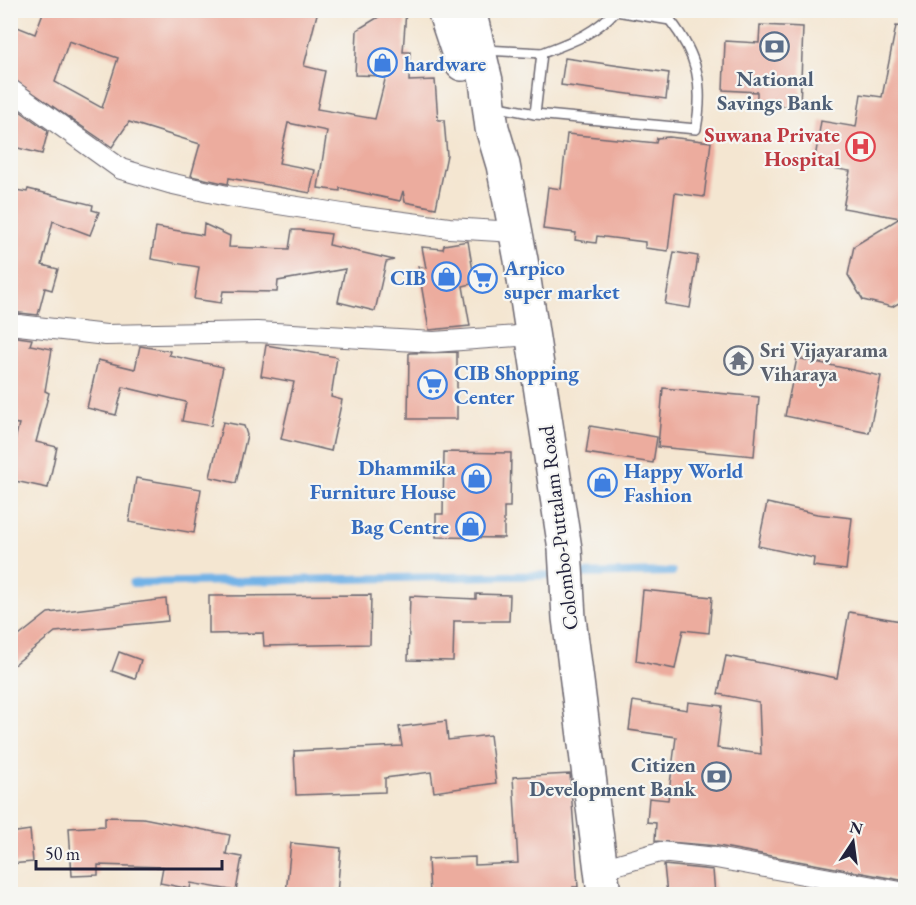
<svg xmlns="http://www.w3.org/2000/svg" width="916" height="905" viewBox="0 0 916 905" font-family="'EB Garamond',serif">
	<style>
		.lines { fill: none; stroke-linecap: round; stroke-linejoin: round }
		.stream { stroke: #72b2e6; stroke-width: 8 }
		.building { fill: #ecac9e; fill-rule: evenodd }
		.lane-casing { stroke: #6c6770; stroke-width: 12 }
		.street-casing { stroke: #6c6770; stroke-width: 22 }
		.highway-casing { stroke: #6c6770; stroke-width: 36 }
		.lane { stroke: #fff; stroke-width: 9 }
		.street { stroke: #fff; stroke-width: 20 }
		.highway { stroke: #fff; stroke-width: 33 }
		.labels { text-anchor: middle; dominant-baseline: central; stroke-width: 4.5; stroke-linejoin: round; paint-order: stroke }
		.shop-label { font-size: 21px; font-weight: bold; fill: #366cbe; stroke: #f6f6f2; text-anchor: start }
		.service-label { font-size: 21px; font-weight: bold; fill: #4e5e75; stroke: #f6f6f2 }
		.health-label { font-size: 21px; font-weight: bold; fill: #be3a42; stroke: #f6f6f2; text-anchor: end }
		.worship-label { font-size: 21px; font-weight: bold; fill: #5b616d; stroke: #f6f6f2; text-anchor: start }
		.street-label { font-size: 21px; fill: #22223b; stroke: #f6f6f2 }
	</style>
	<rect width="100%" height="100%" fill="#f6f6f2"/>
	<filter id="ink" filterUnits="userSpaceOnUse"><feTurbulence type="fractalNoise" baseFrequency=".0167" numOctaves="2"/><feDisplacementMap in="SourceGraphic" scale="12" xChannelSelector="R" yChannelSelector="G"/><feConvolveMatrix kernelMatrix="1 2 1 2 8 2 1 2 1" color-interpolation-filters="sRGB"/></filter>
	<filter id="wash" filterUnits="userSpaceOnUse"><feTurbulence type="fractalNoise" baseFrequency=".008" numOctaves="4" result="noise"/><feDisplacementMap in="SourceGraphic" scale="24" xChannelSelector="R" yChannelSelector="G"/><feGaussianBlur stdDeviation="1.35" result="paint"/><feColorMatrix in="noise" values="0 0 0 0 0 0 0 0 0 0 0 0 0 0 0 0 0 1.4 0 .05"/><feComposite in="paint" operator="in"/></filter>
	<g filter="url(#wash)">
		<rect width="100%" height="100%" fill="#f4e6d1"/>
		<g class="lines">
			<g class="stream">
				<path d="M574 574 672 572"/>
				<path d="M133 583 559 575"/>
			</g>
		</g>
		<g id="blocks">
			<g class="building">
				<path d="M44 10H318L304 66 325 71 317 109 375 119 386 76 355 75 357 30 390 10H406L403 52H410L409 81 435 80 438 120H444L447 155 436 208 405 202 403 191 400 201 340 188V191L318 188 327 131 288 123 279 163 315 170 310 193 229 178 228 184 191 176 200 144 129 122 112 147 10 77V24L35 34ZM69 41 118 58 102 108 55 82Z"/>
				<path d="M760 25 803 27 800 107 757 105V92L723 90 725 41 759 43Z"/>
				<path d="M896 26 906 27V299L892 307 863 300 848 275 854 246 900 218 843 208 850 171 814 165 821 121 856 127 861 94 882 97Z"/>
				<path d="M565 58 669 73 666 99 561 85Z"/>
				<path d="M10 104 48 131 42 154 10 146Z"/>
				<path d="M567 134 656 143 657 138 669 137 711 142 704 197 675 193 668 251 645 248V242L597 236 596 243 575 240 576 233 543 229 548 187 561 189Z"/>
				<path d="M10 189 27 192 28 189 93 205 92 210 99 212 90 235 53 221 42 265 58 269 52 290 45 288 38 315 10 312Z"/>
				<path d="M204 224 230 236 229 247 289 249 292 230H300L331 234 329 245 394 260 386 262 375 311 338 302 345 269 278 281 277 292 223 291 221 303 194 299 199 267 151 259 156 227 203 235Z"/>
				<path d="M468 241 475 283 463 286 470 326 429 330 418 266 426 268 422 247 443 249 444 245Z"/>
				<path d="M674 252 698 256 690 308 665 304Z"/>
				<path d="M10 336 32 339 30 345 52 349 45 391 49 393 36 442 57 447 48 488 10 480V460L19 424 10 423Z"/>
				<path d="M266 345 337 357 331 397 342 400 331 451 281 439 294 382 261 376Z"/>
				<path d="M140 346 170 351 169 355 223 367 211 426 182 421 186 402 123 387 116 415 87 408 98 360 135 369Z"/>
				<path d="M457 352V419H408L409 353Z"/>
				<path d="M797 358 881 376 869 433 785 416Z"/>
				<path d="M663 388 759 397 754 456 658 447Z"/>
				<path d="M223 422 244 426 247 435 236 483 210 477Z"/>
				<path d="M590 426 657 437 653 463 586 453Z"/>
				<path d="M444 452 511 453 510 507H504V538L436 537V514H443Z"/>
				<path d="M136 478 201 489 194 533 129 522Z"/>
				<path d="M767 503 817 514 852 518 846 570 813 566 814 558 758 546Z"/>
				<path d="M643 590 712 597 709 633 683 630 675 669 636 661Z"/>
				<path d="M476 594 510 595 509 621H454L453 661 408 660 410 596 476 599Z"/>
				<path d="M371 595 370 644 264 646 263 633 209 634V596Z"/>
				<path d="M166 599 168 621 55 632 10 668V643L48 613Z"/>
				<path d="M849 612 906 622V881L718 846 655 841 656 823 647 822 649 798 668 800 676 737 629 730 633 701 687 710 688 702 722 706 717 748 761 754 759 702 718 694 726 656 837 678Z"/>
				<path d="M119 652 141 660 135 679 112 671Z"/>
				<path d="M446 721 448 740 490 735 496 783 434 792 431 772 385 778V792L296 795 294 751 402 746 399 727Z"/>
				<path d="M570 774 578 887H573L575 894H430L428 859 475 857V865L518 863 513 777Z"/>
				<path d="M105 817 143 818 230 835 226 854 242 857 236 891 191 883 190 889 160 883 163 867 98 865V875L72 876 69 828 105 826Z"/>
				<path d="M30 830 33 862 10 864V833Z"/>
				<path d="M291 843 341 848 337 894H286Z"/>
				<path d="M664 865 713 870 715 894H667Z"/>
			</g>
		</g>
	</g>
	<g filter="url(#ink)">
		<use href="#blocks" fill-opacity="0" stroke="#6c6770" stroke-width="1.5"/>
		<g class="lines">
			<defs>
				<g id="lane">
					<path d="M616 11 670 20"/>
					<path d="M485 50 542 53"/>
					<path d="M494 106 535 114 696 129C704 85 698 56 670 20L671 10"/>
					<path d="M535 114 542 53C571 42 595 34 616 10"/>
				</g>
				<g id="street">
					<path d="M10 89 121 169 169 183 227 196 349 215 449 228 515 232"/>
					<path d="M10 324 106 335 257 332 434 342 532 335"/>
					<path d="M601 869 660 852 716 858 906 893"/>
				</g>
				<g id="highway">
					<path d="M444 10 462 64"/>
					<path d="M469 10 486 81 492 128 503 165 521 260 565 549 569 618 604 894"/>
				</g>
			</defs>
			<use href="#lane" class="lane-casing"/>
			<use href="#street" class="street-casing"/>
			<use href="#highway" class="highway-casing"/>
			<use href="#lane" class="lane"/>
			<use href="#street" class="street"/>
			<use href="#highway" class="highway"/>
		</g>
	</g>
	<defs>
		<symbol id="bank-ring" viewBox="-11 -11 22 22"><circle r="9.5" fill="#f6f6f2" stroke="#5c6f8a" stroke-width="1.5"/><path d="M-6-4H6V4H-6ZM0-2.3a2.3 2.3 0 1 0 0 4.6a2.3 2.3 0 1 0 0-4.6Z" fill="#5c6f8a"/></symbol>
		<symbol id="shop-ring" viewBox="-11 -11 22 22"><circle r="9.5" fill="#f6f6f2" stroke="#3f7fe0" stroke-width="1.5"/><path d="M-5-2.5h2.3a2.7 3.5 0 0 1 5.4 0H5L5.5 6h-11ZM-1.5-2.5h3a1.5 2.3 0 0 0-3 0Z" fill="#3f7fe0"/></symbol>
		<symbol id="hospital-ring" viewBox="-11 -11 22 22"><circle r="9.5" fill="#f6f6f2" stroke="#e0444e" stroke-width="1.5"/><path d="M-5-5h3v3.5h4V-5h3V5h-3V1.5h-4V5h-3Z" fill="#e0444e"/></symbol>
		<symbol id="supermarket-ring" viewBox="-11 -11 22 22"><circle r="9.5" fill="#f6f6f2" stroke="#3f7fe0" stroke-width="1.5"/><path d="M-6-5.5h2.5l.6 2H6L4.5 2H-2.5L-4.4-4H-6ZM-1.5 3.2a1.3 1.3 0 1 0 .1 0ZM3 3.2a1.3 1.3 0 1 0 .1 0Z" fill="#3f7fe0"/></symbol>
		<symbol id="temple-ring" viewBox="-11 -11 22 22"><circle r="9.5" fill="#f6f6f2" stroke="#6b7280" stroke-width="1.5"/><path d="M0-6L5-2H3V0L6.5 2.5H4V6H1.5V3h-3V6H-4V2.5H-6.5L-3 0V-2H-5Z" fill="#6b7280"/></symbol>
	</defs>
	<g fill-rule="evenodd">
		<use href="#bank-ring" x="758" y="30" width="33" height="33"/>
		<use href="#shop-ring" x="366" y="46" width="33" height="33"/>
		<use href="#hospital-ring" x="844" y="130" width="33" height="33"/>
		<use href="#shop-ring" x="430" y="260" width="33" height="33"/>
		<use href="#supermarket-ring" x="466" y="262" width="33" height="33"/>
		<use href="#temple-ring" x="722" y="344" width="33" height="33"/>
		<use href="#supermarket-ring" x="416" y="368" width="33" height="33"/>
		<use href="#shop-ring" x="460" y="462" width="33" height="33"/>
		<use href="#shop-ring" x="586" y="466" width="33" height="33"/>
		<use href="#shop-ring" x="454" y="510" width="33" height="33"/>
		<use href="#bank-ring" x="700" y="760" width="33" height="33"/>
	</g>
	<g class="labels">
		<g class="shop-label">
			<text x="404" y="63">hardware</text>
			<text x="504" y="267">Arpico<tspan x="504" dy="24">super market</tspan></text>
			<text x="426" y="277" text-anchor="end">CIB</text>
			<text x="454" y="372">CIB Shopping<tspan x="454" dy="24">Center</tspan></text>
			<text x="456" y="467" text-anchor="end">Dhammika<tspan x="456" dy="24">Furniture House</tspan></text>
			<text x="624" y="470">Happy World<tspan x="624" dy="24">Fashion</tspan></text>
			<text x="449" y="526" text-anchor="end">Bag Centre</text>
		</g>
		<g class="service-label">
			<text x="775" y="78">National<tspan x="775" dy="24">Savings Bank</tspan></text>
			<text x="696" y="764" text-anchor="end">Citizen<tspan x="696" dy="24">Development Bank</tspan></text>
		</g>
		<g class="health-label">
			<text x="840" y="134">Suwana Private<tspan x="840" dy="24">Hospital</tspan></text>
		</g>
		<g class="worship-label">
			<text x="760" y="349">Sri Vijayarama<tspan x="760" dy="24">Viharaya</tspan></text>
		</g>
		<g class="street-label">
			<text transform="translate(558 528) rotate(-97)">Colombo-Puttalam Road</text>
		</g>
	</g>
	<rect width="916" height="905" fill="none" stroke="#f6f6f2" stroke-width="36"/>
	<g transform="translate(853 842) rotate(13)" stroke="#f6f6f2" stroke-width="4.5" paint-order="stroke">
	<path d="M0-4.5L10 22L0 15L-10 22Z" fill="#22223b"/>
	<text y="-9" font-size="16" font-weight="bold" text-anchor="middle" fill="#22223b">N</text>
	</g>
	<path d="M36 860v9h186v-9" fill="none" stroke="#22223b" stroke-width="3"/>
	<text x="45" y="860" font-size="18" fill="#22223b" stroke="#f6f6f2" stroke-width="4.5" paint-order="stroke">50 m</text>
</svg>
